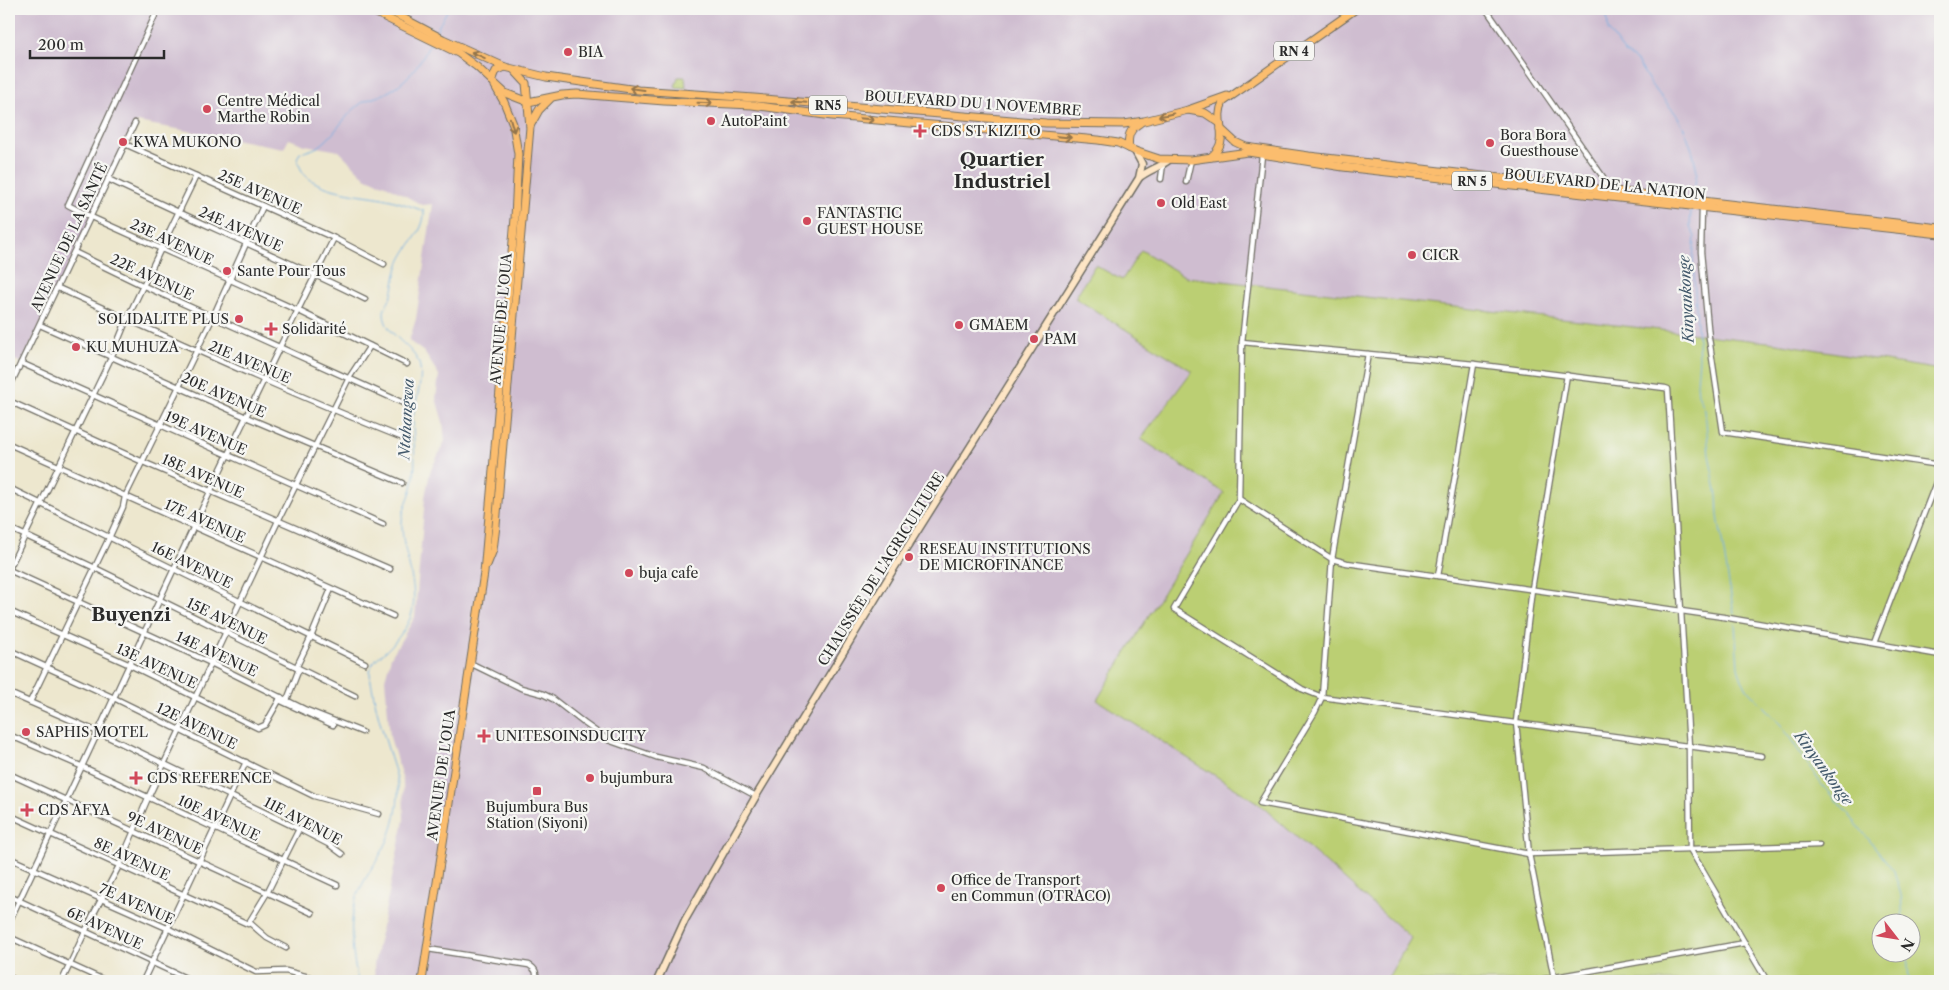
<svg xmlns="http://www.w3.org/2000/svg" width="1949" height="990" viewBox="0 0 1949 990" font-family="'Libre Caslon Text',serif">
	<style>
		.industrial { fill: #cfbdd0 }
		.green { fill: #bbcf73; stroke: #737d4f; fill-rule: evenodd }
		.lines { fill: none; stroke-linecap: round; stroke-linejoin: round }
		.stream { stroke: #70afe3; stroke-width: 1 }
		.street-casing { stroke: #6f6d64; stroke-width: 7 }
		.secondary-casing { stroke: #6f6d64; stroke-width: 9 }
		.primary-casing { stroke: #6f6d64; stroke-width: 9 }
		.street { stroke: #fff; stroke-width: 4.5 }
		.secondary { stroke: #fde5c5; stroke-width: 6 }
		.primary { stroke: #fbbd6e; stroke-width: 7 }
		.oneway { stroke: #93744c }
		.poi-dot { fill: #d1495b; stroke: #f6f6f2; stroke-width: 2 }
		.labels { text-anchor: middle; dominant-baseline: central; stroke-width: 4.5; stroke-linejoin: round; paint-order: stroke }
		.shield { fill: #f6f6f2; stroke: #686867; stroke-width: 1 }
		.shield-label { font-size: 12px; font-weight: bold; fill: #2b2b2b }
		.poi-label { font-size: 14px; fill: #2b2b2b; stroke: #f6f6f2; text-anchor: start }
		.street-label { font-size: 14px; fill: #2b2b2b; stroke: #f6f6f2 }
		.water-label { font-size: 15px; font-style: italic; fill: #43596b; stroke: #f6f6f2 }
		.district-label { font-size: 19px; font-weight: bold; fill: #2b2b2b; stroke: #f6f6f2 }
	</style>
	<rect width="100%" height="100%" fill="#f6f6f2"/>
	<filter id="ink" filterUnits="userSpaceOnUse"><feTurbulence type="fractalNoise" baseFrequency=".02" numOctaves="2"/><feDisplacementMap in="SourceGraphic" scale="10" xChannelSelector="R" yChannelSelector="G"/><feConvolveMatrix kernelMatrix="1 2 1 2 8 2 1 2 1" color-interpolation-filters="sRGB"/></filter>
	<filter id="wash" filterUnits="userSpaceOnUse"><feTurbulence type="fractalNoise" baseFrequency=".0096" numOctaves="4" result="noise"/><feDisplacementMap in="SourceGraphic" scale="20" xChannelSelector="R" yChannelSelector="G"/><feGaussianBlur stdDeviation="1.12" result="paint"/><feColorMatrix in="noise" values="0 0 0 0 0 0 0 0 0 0 0 0 0 0 0 0 0 1.4 0 .05"/><feComposite in="paint" operator="in"/></filter>
	<g filter="url(#wash)">
		<rect width="100%" height="100%" fill="#ede7ce"/>
		<path class="industrial" d="M9 9H1940V370L1776 343 1186 277 1141 250 1122 280 1095 265 1076 298 1192 371 1141 439 1224 493 1097 700 1258 803 1412 938 1386 981H375L374 965 404 820 403 781 390 737 385 679 391 657 415 617 425 497 430 472 445 441 443 422 436 398 439 375 424 352 409 341 416 319 433 204 422 205 386 185 366 178 339 151 305 145 289 139 284 148 137 122 22 363 9 358Z"/>
		<g class="green">
			<path d="M678 77H685L686 88 675 87Z"/>
			<path d="M1141 250 1186 277 1776 343 1940 370V981H1386L1411 938 1258 803 1097 700 1224 493 1141 439 1192 371 1075 298 1095 265 1122 280ZM1882 922H1912V952H1882Z"/>
		</g>
		<g class="lines">
			<g class="stream">
				<path d="M1604 9 1607 14 1608 30 1625 53 1637 61 1652 86 1676 114 1685 130 1693 153 1697 171 1693 196"/>
				<path d="M436 31 448 9"/>
				<path d="M1691 210 1690 226 1695 237 1693 258 1699 358 1697 383 1698 394 1705 410 1709 455 1717 496 1718 516 1734 614"/>
				<path d="M1735 624 1738 667 1742 680 1748 690 1781 725 1822 785 1850 816 1894 871 1901 895 1903 922"/>
				<path d="M1907 952 1909 981"/>
				<path d="M358 981C352 953 347 919 359 891 366 876 376 863 384 848 392 833 397 814 398 797 400 781 393 767 389 752 383 733 377 713 373 692 372 686 370 678 370 672 372 658 382 656 390 647 398 639 407 627 411 616 421 585 401 553 402 522 402 509 411 496 413 483 417 462 413 441 413 420 414 403 423 384 420 367 416 346 384 336 384 313 384 307 390 300 392 294 395 283 395 273 400 262 408 244 425 231 424 211 410 206 397 201 383 198 361 194 323 192 306 176 301 171 299 165 297 158L300 153C307 151 316 149 322 144 336 133 345 115 359 105 366 99 375 98 384 94 407 83 418 66 430 44"/>
			</g>
		</g>
	</g>
	<g filter="url(#ink)">
		<g class="lines">
			<defs>
				<g id="street">
					<path d="M158 9 68 205 91 217 299 311 407 364"/>
					<path d="M1486 9 1603 177 1606 190"/>
					<path d="M125 144 334 238 384 264"/>
					<path d="M1262 155 1242 342 1239 499 1174 609 1302 689 1322 697 1762 756"/>
					<path d="M108 179C193 220 280 257 365 299"/>
					<path d="M1161 179 1163 164"/>
					<path d="M1186 182 1191 160"/>
					<path d="M1702 207 1701 252 1709 338 1723 432 1940 465"/>
					<path d="M74 252 144 286 412 407"/>
					<path d="M58 288C174 340 289 393 408 440"/>
					<path d="M40 325 246 417 402 483"/>
					<path d="M1242 342 1474 364 1665 388 1668 389 1689 747 1690 849 1767 981"/>
					<path d="M1368 354 1332 559 1322 697 1315 712 1260 803 1529 854 1819 845"/>
					<path d="M21 363 383 524"/>
					<path d="M9 388 135 123"/>
					<path d="M9 401 143 462 390 569"/>
					<path d="M9 444 393 616"/>
					<path d="M9 488 365 663"/>
					<path d="M1239 499 1332 559 1347 563 1723 617 1940 655"/>
					<path d="M9 528 95 568 355 696"/>
					<path d="M9 569 111 358 127 319 196 176"/>
					<path d="M9 570 211 663 304 709 362 732"/>
					<path d="M1438 576 1474 364"/>
					<path d="M9 611 128 664 258 728 265 725 281 697"/>
					<path d="M1874 643 1940 472"/>
					<path d="M9 650 114 698 314 796 379 814"/>
					<path d="M470 663 521 688 543 694 553 699 584 723 608 740 656 757 704 768 756 796"/>
					<path d="M296 668 311 637 331 589"/>
					<path d="M9 693 98 732 299 829 330 845 342 854"/>
					<path d="M279 700 333 725"/>
					<path d="M287 700 299 669"/>
					<path d="M30 702 109 538 123 507 125 497 213 317 263 206"/>
					<path d="M9 735 83 767 337 885"/>
					<path d="M9 774 312 913"/>
					<path d="M9 815 248 924 267 893 299 829"/>
					<path d="M9 858 169 929 256 972 286 971 324 981"/>
					<path d="M9 896 192 981"/>
					<path d="M9 922C117 694 220 463 334 238"/>
					<path d="M250 923 267 938 286 948"/>
					<path d="M9 937 106 981"/>
					<path d="M428 949 529 965C536 969 537 973 536 981"/>
					<path d="M9 977 17 981"/>
					<path d="M1554 978 1529 854 1516 722 1532 589 1567 375"/>
					<path d="M62 981 93 915 119 866 148 798 278 521 349 378 370 346"/>
					<path d="M143 981 246 762"/>
					<path d="M1533 981 1745 943"/>
				</g>
				<g id="secondary">
					<path d="M1140 177C1149 170 1160 167 1169 160"/>
					<path d="M657 981 685 920 756 796 893 570 1139 178 1142 164 1135 151"/>
				</g>
				<g id="primary">
					<path d="M368 9 458 53 477 67 505 93 528 102 562 95 577 94 664 101 752 105 832 116 1098 140 1118 143 1135 151 1159 159 1191 160 1248 152 1343 167 1940 234"/>
					<path d="M386 9 443 39 505 67 546 77 638 90 754 98 1046 123 1124 124 1144 121 1188 110 1205 113 1220 123"/>
					<path d="M492 81 496 71 505 67"/>
					<path d="M1188 110 1227 96"/>
					<path d="M530 126 539 110 550 99"/>
					<path d="M1221 129 1235 142 1246 147 1309 156 1940 228"/>
					<path d="M1129 148C1127 136 1130 129 1140 123"/>
					<path d="M1211 157C1232 139 1213 122 1223 102L1356 9"/>
					<path d="M487 565 493 550 496 526 530 127 526 83 515 71"/>
					<path d="M422 981 484 573 515 218 518 154 513 124 504 102 495 86"/>
				</g>
			</defs>
			<use href="#street" class="street-casing"/>
			<use href="#secondary" class="secondary-casing"/>
			<use href="#primary" class="primary-casing"/>
			<use href="#street" class="street"/>
			<use href="#secondary" class="secondary"/>
			<use href="#primary" class="primary"/>
		</g>
		<defs><path id="oneway-shaft" d="M-6 0H5M1.5-3L5.5 0L1.5 3" fill="none" stroke-width="1.6" stroke-linecap="round" stroke-linejoin="round" transform="scale(1.25)"/></defs>
		<g class="oneway">
			<use href="#oneway-shaft" transform="translate(478 55) rotate(-155)"/>
			<use href="#oneway-shaft" transform="translate(637 89) rotate(-172)"/>
			<use href="#oneway-shaft" transform="translate(799 102) rotate(-175)"/>
			<use href="#oneway-shaft" transform="translate(705 103) rotate(2)"/>
			<use href="#oneway-shaft" transform="translate(1166 115) rotate(168)"/>
			<use href="#oneway-shaft" transform="translate(867 119) rotate(5)"/>
			<use href="#oneway-shaft" transform="translate(512 125) rotate(74)"/>
			<use href="#oneway-shaft" transform="translate(1064 137) rotate(5)"/>
		</g>
	</g>
	<g class="poi-dot">
		<circle cx="568" cy="52" r="5"/>
		<circle cx="207" cy="109" r="5"/>
		<circle cx="711" cy="121" r="5"/>
		<path d="M917.5 123.5h5v5h5v5h-5v5h-5v-5h-5v-5h5z"/>
		<circle cx="123" cy="142" r="5"/>
		<circle cx="1490" cy="143" r="5"/>
		<circle cx="1161" cy="203" r="5"/>
		<circle cx="807" cy="221" r="5"/>
		<circle cx="1412" cy="255" r="5"/>
		<circle cx="227" cy="271" r="5"/>
		<circle cx="239" cy="319" r="5"/>
		<circle cx="959" cy="325" r="5"/>
		<path d="M268.5 321.5h5v5h5v5h-5v5h-5v-5h-5v-5h5z"/>
		<circle cx="1034" cy="339" r="5"/>
		<circle cx="76" cy="347" r="5"/>
		<circle cx="909" cy="557" r="5"/>
		<circle cx="629" cy="573" r="5"/>
		<circle cx="26" cy="732" r="5"/>
		<path d="M481.5 728.5h5v5h5v5h-5v5h-5v-5h-5v-5h5z"/>
		<path d="M133.5 770.5h5v5h5v5h-5v5h-5v-5h-5v-5h5z"/>
		<circle cx="590" cy="778" r="5"/>
		<rect x="532" y="786" width="10" height="10" rx="2.5"/>
		<path d="M24.5 802.5h5v5h5v5h-5v5h-5v-5h-5v-5h5z"/>
		<circle cx="941" cy="888" r="5"/>
	</g>
	<g class="labels">
		<g class="shield">
			<rect x="1274" y="41.5" width="40" height="19" rx="4"/>
			<rect x="809" y="95.5" width="38" height="19" rx="4"/>
			<rect x="1452" y="171.5" width="40" height="19" rx="4"/>
		</g>
		<g class="shield-label">
			<text x="1294" y="51">RN 4</text>
			<text x="828" y="105">RN5</text>
			<text x="1472" y="181">RN 5</text>
		</g>
		<g class="poi-label">
			<text x="578" y="52">BIA</text>
			<text x="217" y="101">Centre Médical<tspan x="217" dy="16">Marthe Robin</tspan></text>
			<text x="721" y="121">AutoPaint</text>
			<text x="931" y="131">CDS ST KIZITO</text>
			<text x="1500" y="135">Bora Bora<tspan x="1500" dy="16">Guesthouse</tspan></text>
			<text x="133" y="142">KWA MUKONO</text>
			<text x="1171" y="203">Old East</text>
			<text x="817" y="213">FANTASTIC<tspan x="817" dy="16">GUEST HOUSE</tspan></text>
			<text x="1422" y="255">CICR</text>
			<text x="237" y="271">Sante Pour Tous</text>
			<text x="229" y="319" text-anchor="end">SOLIDALITE PLUS</text>
			<text x="969" y="325">GMAEM</text>
			<text x="282" y="329">Solidarité</text>
			<text x="1044" y="339">PAM</text>
			<text x="86" y="347">KU MUHUZA</text>
			<text x="919" y="549">RESEAU INSTITUTIONS<tspan x="919" dy="16">DE MICROFINANCE</tspan></text>
			<text x="639" y="573">buja cafe</text>
			<text x="36" y="732">SAPHIS MOTEL</text>
			<text x="495" y="736">UNITESOINSDUCITY</text>
			<text x="147" y="778">CDS REFERENCE</text>
			<text x="600" y="778">bujumbura</text>
			<text x="537" y="807" text-anchor="middle">Bujumbura Bus<tspan x="537" dy="16">Station (Siyoni)</tspan></text>
			<text x="38" y="810">CDS AFYA</text>
			<text x="951" y="880">Office de Transport<tspan x="951" dy="16">en Commun (OTRACO)</tspan></text>
		</g>
		<g class="street-label">
			<text transform="translate(973 103) rotate(4)">BOULEVARD DU 1 NOVEMBRE</text>
			<text transform="translate(1605 184) rotate(6)">BOULEVARD DE LA NATION</text>
			<text transform="translate(260 192) rotate(24)">25E AVENUE</text>
			<text transform="translate(241 229) rotate(24)">24E AVENUE</text>
			<text transform="translate(69 237) rotate(-65)">AVENUE DE LA SANTÉ</text>
			<text transform="translate(172 242) rotate(25)">23E AVENUE</text>
			<text transform="translate(152 277) rotate(25)">22E AVENUE</text>
			<text transform="translate(501 319) rotate(-85)">AVENUE DE L'OUA</text>
			<text transform="translate(250 362) rotate(23)">21E AVENUE</text>
			<text transform="translate(224 395) rotate(24)">20E AVENUE</text>
			<text transform="translate(206 433) rotate(24)">19E AVENUE</text>
			<text transform="translate(203 476) rotate(24)">18E AVENUE</text>
			<text transform="translate(205 521) rotate(24)">17E AVENUE</text>
			<text transform="translate(192 565) rotate(26)">16E AVENUE</text>
			<text transform="translate(881 569) rotate(-58)">CHAUSSÉE DE L'AGRICULTURE</text>
			<text transform="translate(227 621) rotate(26)">15E AVENUE</text>
			<text transform="translate(217 654) rotate(25)">14E AVENUE</text>
			<text transform="translate(157 666) rotate(25)">13E AVENUE</text>
			<text transform="translate(197 726) rotate(26)">12E AVENUE</text>
			<text transform="translate(441 775) rotate(-82)">AVENUE DE L'OUA</text>
			<text transform="translate(219 818) rotate(25)">10E AVENUE</text>
			<text transform="translate(303 821) rotate(28)">11E AVENUE</text>
			<text transform="translate(165 833) rotate(25)">9E AVENUE</text>
			<text transform="translate(132 859) rotate(25)">8E AVENUE</text>
			<text transform="translate(137 904) rotate(24)">7E AVENUE</text>
			<text transform="translate(105 928) rotate(25)">6E AVENUE</text>
		</g>
		<g class="water-label">
			<text transform="translate(1686 299) rotate(-93)">Kinyankonge</text>
			<text transform="translate(406 419) rotate(-87)">Ntahangwa</text>
			<text transform="translate(1824 768) rotate(54)">Kinyankonge</text>
		</g>
		<g class="district-label">
			<text x="1002" y="159">Quartier<tspan x="1002" dy="22">Industriel</tspan></text>
			<text x="131" y="614">Buyenzi</text>
		</g>
	</g>
	<rect width="1949" height="990" fill="none" stroke="#f6f6f2" stroke-width="30"/>
	<g transform="translate(1896 938) rotate(121)"><circle r="24" fill="#f6f6f2" stroke="#a5a5a2"/>
	<path d="M0-4L9 19L0 12L-9 19Z" fill="#d1495b"/>
	<text y="-8" font-size="14" font-weight="bold" text-anchor="middle" fill="#2b2b2b">N</text>
	</g>
	<path d="M30 50v8h134v-8" fill="none" stroke="#2b2b2b" stroke-width="2.5"/>
	<text x="38" y="50" font-size="15" fill="#2b2b2b" stroke="#f6f6f2" stroke-width="4" paint-order="stroke">200 m</text>
</svg>
